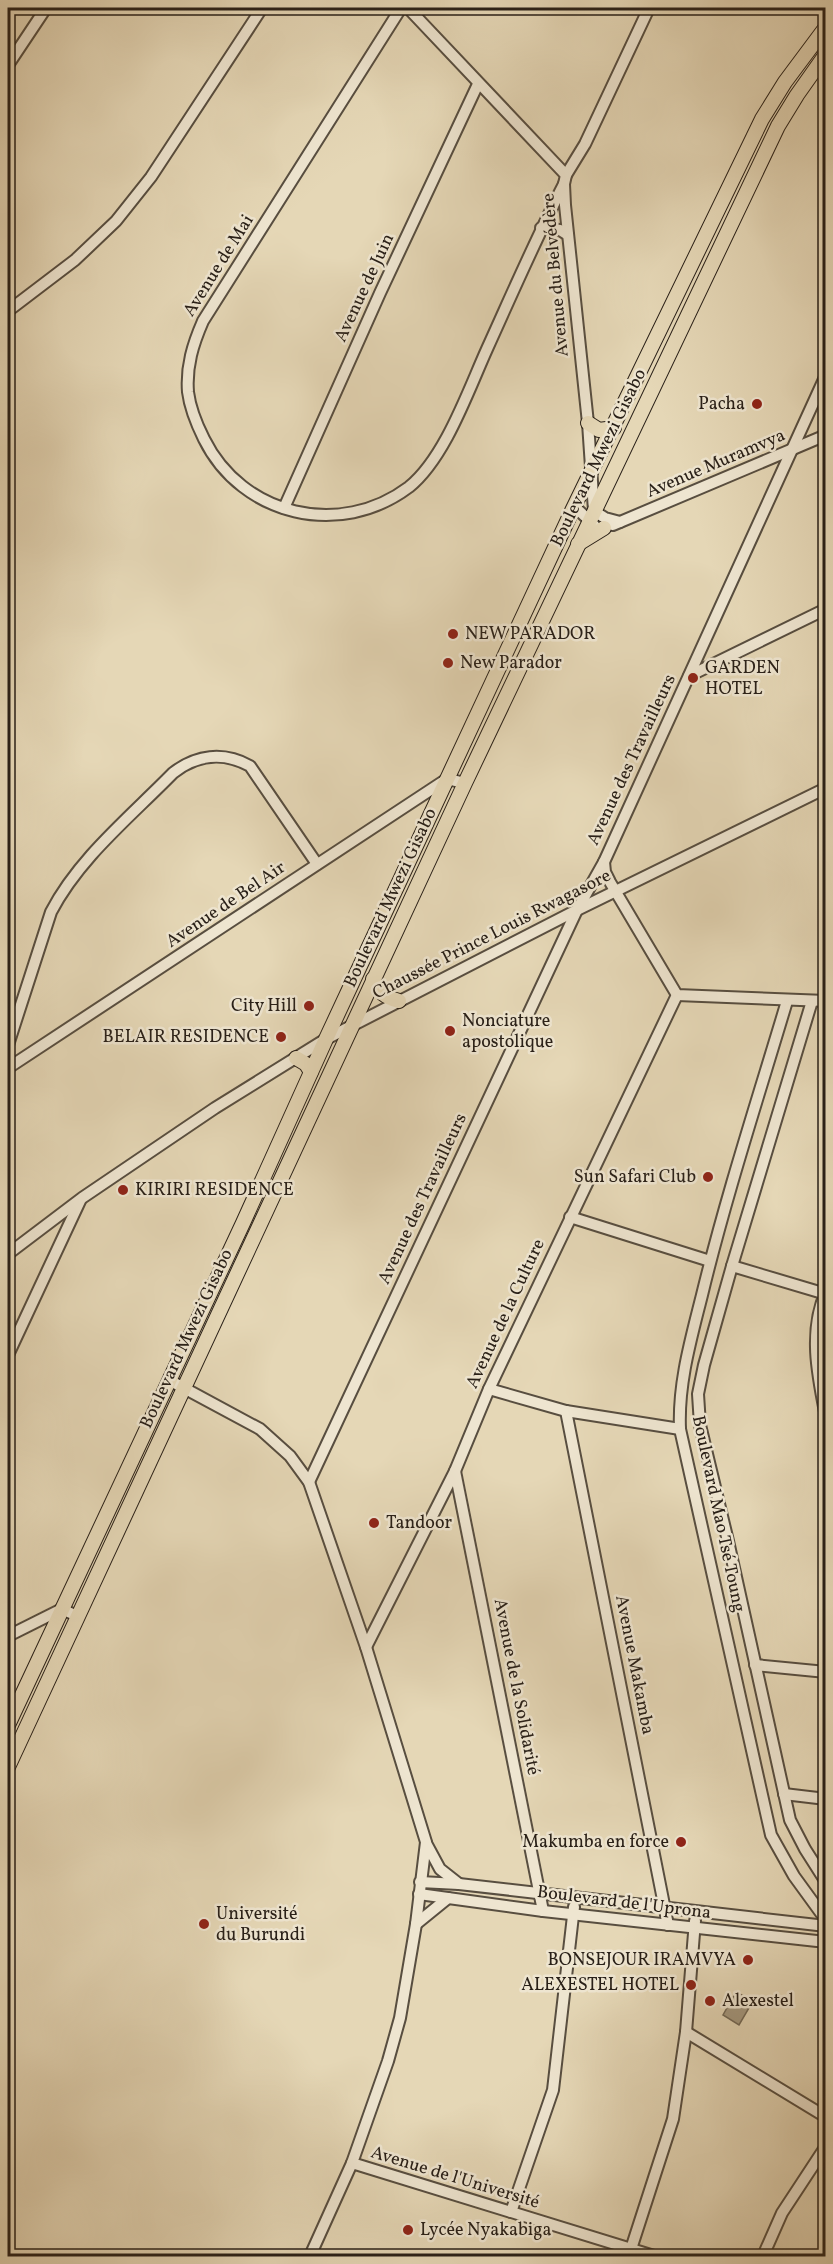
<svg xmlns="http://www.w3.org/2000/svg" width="833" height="2264" viewBox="0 0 833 2264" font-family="Vollkorn,serif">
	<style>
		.water { fill: #a59980; stroke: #736956; stroke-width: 1.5 }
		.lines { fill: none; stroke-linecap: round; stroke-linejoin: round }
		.minor-casing { stroke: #584e40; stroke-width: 14 }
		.major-casing { stroke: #292018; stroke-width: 16 }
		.minor { stroke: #eee5d0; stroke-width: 10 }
		.major { stroke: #e5d7b6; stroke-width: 14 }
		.poi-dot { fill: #8f2418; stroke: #eee5d0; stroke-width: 2 }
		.labels { text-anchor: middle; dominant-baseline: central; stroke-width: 5; stroke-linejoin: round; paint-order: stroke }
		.street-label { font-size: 18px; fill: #292018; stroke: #eee5d0 }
		.poi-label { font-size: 18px; fill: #292018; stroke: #eee5d0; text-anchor: start }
	</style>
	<rect width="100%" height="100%" fill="#e5d7b6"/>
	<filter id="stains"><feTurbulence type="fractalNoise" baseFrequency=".00333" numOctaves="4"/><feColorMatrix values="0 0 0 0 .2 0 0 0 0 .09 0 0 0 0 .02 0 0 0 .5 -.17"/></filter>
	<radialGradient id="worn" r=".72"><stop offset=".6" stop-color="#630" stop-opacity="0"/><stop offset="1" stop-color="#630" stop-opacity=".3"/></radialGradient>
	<path class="water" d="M736 1992 753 2001 739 2025 723 2015Z"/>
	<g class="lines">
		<defs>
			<g id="minor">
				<path d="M401 8 203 321C193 344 186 366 188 392 190 408 197 425 204 439 242 516 340 539 409 487 445 458 468 391 487 349 512 294 536 238 564 184"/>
				<path d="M408 8 566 175 564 184 565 205 588 423 594 511 605 518 620 522"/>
				<path d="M8 65 46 8"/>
				<path d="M566 175 585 144 649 8"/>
				<path d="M541 228 560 230 568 235"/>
				<path d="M8 311 75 260 116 221 151 177 262 8"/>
				<path d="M574 506 595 526"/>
				<path d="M284 508 380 293 478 84"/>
				<path d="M613 525 826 435"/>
				<path d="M689 676 826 609"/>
				<path d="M604 862 605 872 610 882 677 995 826 1001"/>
				<path d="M787 1001C758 1098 726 1196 702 1295 691 1339 678 1383 680 1429L771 1835 794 1876 826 1920"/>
				<path d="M812 1001 732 1266 704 1365 698 1394 700 1425 728 1541 790 1820 805 1849 826 1882"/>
				<path d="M8 1045 51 912C79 858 130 817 173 773 196 755 223 751 250 766L317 864"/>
				<path d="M8 1068 447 779 465 783"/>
				<path d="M570 1217 710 1261"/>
				<path d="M8 1254 82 1198 215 1108 326 1039 577 910 826 788"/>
				<path d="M732 1266 826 1294"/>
				<path d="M826 1292C808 1331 818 1377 826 1417"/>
				<path d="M8 1355 80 1201"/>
				<path d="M169 1380 260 1429 290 1456 309 1482 366 1647 426 1842 416 1924 400 2018 388 2061 352 2163 654 2256"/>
				<path d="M489 1389 566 1411 680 1429"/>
				<path d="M566 1411 668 1925"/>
				<path d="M455 1471 543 1911"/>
				<path d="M309 1482 577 910 604 862 826 375"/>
				<path d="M8 1636 62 1609 77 1616"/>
				<path d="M366 1647 455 1471 489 1389 677 995"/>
				<path d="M755 1665 826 1672"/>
				<path d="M784 1794 826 1799"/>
				<path d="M426 1843 440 1869 459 1884"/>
				<path d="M420 1882 459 1884 826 1926"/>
				<path d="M419 1894 543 1911 826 1942"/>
				<path d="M416 1924 448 1898"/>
				<path d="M686 2032 826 2117"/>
				<path d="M511 2212 553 2090 574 1907"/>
				<path d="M631 2249 673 2119 686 2032 695 1921"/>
				<path d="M310 2256 352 2163"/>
				<path d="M763 2256 782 2213 826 2146"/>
			</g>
			<g id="major">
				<path d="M588 423 599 430 614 428"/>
				<path d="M578 544 604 528"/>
				<path d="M373 979C379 993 385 997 399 1001"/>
				<path d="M296 1058 306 1064 311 1072"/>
				<path d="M8 1725 243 1223 326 1039 572 511 762 119 785 82 826 27"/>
				<path d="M8 1767 465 783 778 126 797 95 826 54"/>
			</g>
		</defs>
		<use href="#minor" class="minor-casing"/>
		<use href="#major" class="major-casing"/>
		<use href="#minor" class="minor"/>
		<use href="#major" class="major"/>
	</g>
	<g class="poi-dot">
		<circle cx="757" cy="404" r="6"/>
		<circle cx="453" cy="634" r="6"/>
		<circle cx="448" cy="663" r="6"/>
		<circle cx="693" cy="678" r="6"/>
		<circle cx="309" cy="1006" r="6"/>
		<circle cx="450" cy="1031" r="6"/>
		<circle cx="281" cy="1037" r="6"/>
		<circle cx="708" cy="1177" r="6"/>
		<circle cx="123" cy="1190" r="6"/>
		<circle cx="374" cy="1523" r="6"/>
		<circle cx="681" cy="1842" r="6"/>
		<circle cx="204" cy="1924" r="6"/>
		<circle cx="748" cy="1960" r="6"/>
		<circle cx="691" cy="1985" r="6"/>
		<circle cx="710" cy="2001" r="6"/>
		<circle cx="408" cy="2230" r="6"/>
	</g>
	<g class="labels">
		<g class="street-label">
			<text transform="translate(219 266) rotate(-58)">Avenue de Mai</text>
			<text transform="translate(556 275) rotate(-95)">Avenue du Belvédère</text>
			<text transform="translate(365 288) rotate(-65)">Avenue de Juin</text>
			<text transform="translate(599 458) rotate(-64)">Boulevard Mwezi Gisabo</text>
			<text transform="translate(716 464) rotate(-23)">Avenue Muramvya</text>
			<text transform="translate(632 760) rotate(-65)">Avenue des Travailleurs</text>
			<text transform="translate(391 898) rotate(-65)">Boulevard Mwezi Gisabo</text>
			<text transform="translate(226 905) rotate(-34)">Avenue de Bel Air</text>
			<text transform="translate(492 935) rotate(-27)">Chaussée Prince Louis Rwagasore</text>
			<text transform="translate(423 1199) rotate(-65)">Avenue des Travailleurs</text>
			<text transform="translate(506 1314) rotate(-65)">Avenue de la Culture</text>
			<text transform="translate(187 1339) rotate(-65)">Boulevard Mwezi Gisabo</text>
			<text transform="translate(718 1514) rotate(78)">Boulevard Mao Tsé Toung</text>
			<text transform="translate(634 1665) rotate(79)">Avenue Makamba</text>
			<text transform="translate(516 1687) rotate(79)">Avenue de la Solidarité</text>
			<text transform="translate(624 1903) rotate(7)">Boulevard de l'Uprona</text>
			<text transform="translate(455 2178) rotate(17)">Avenue de l'Université</text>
		</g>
		<g class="poi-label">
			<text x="745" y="404" text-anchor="end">Pacha</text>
			<text x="465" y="634">NEW PARADOR</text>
			<text x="460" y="663">New Parador</text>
			<text x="705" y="668">GARDEN<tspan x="705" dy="21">HOTEL</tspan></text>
			<text x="297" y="1006" text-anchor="end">City Hill</text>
			<text x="462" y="1021">Nonciature<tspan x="462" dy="21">apostolique</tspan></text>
			<text x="269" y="1037" text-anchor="end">BELAIR RESIDENCE</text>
			<text x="696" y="1177" text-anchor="end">Sun Safari Club</text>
			<text x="135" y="1190">KIRIRI RESIDENCE</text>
			<text x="386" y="1523">Tandoor</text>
			<text x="669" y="1842" text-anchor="end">Makumba en force</text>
			<text x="216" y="1914">Université<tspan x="216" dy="21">du Burundi</tspan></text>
			<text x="736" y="1960" text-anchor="end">BONSEJOUR IRAMVYA</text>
			<text x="679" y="1985" text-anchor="end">ALEXESTEL HOTEL</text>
			<text x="722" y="2001">Alexestel</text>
			<text x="420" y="2230">Lycée Nyakabiga</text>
		</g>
	</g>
	<rect width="833" height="2264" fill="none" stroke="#e5d7b6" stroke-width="30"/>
	<rect x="9" y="9" width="815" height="2246" fill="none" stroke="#292018" stroke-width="3"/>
	<rect x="15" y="15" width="803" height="2234" fill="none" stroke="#292018" stroke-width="1.5"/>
	<rect width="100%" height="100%" filter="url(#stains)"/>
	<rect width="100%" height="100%" fill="url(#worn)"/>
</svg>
